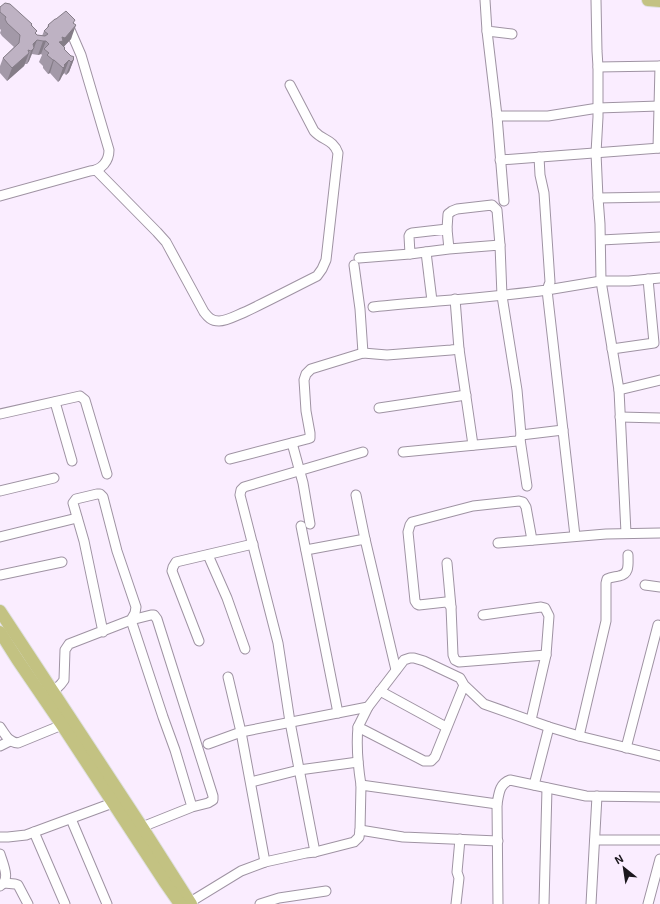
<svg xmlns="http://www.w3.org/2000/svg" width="660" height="904" viewBox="0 0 660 904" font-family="'Exo 2',sans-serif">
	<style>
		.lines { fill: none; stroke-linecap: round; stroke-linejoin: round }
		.minor-casing { stroke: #9f93a3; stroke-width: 11 }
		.major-casing { stroke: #dfdfdf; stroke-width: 14 }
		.minor { stroke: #fff; stroke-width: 9 }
		.major { stroke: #c3c282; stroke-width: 12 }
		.wall { fill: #a399a8 }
		.shaded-wall { fill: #857d88 }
		.building { fill: #beb2c3; stroke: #857d88 }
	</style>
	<rect width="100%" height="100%" fill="#faedff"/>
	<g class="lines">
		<defs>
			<g id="minor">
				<path d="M485 0 487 31 512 34"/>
				<path d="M596 0 597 51 598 67V117L596 153 598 198 600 224 601 281 619 390 660 380"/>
				<path d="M487 31 497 116 504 201"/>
				<path d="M598 67 660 66"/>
				<path d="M497 116H548L598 108 659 106"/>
				<path d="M658 148 660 66"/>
				<path d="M500 160 660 148"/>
				<path d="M96 170 157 232 166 242 204 312C208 317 211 321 219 321 227 321 237 315 245 312 270 300 293 288 317 276L322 269 326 260 338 153C333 139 323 141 314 131L290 85"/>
				<path d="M0 196 90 171C102 170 109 161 109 150L81 55 68 25"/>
				<path d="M598 198 660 197"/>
				<path d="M447 229 448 214 452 211 457 209 492 205 497 210 500 245"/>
				<path d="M601 240 660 237"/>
				<path d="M426 252 432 301"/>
				<path d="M359 258 410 254"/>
				<path d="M354 265 360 309 363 353"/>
				<path d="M373 307C431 301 489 298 547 290L550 282 544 193 540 175 539 157"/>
				<path d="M459 349 473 445"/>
				<path d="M612 349 654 343 648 279"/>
				<path d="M619 390 626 533"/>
				<path d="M55 402 72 461"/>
				<path d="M379 408 466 395"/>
				<path d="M0 414 80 396 85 400 107 474"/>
				<path d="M620 417 660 418"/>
				<path d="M521 435 563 430"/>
				<path d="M520 439 527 486"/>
				<path d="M292 443 303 483 310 524"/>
				<path d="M403 452 517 441 520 439 521 435 517 390 502 296 500 245 449 249 410 254 409 236 410 234 412 233 447 229 449 249"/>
				<path d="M230 459 307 439 310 438V433L306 411 304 380 306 374 311 369 363 353 387 355 451 350 459 349 455 299"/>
				<path d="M0 491 54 478"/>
				<path d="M356 495 365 539"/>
				<path d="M301 526 338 713"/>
				<path d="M575 536 547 290 601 281H629L660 278"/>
				<path d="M0 537 77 518"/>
				<path d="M532 540 526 507 523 502 519 501 473 506 412 522 410 525 408 532 415 601 417 604 419 605 446 602 448 603 451 607 453 655 455 660 459 662 546 655"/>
				<path d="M498 543 606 534 660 533"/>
				<path d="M306 550 365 539 396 670"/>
				<path d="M208 555 227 598 245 649"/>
				<path d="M447 563 451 607"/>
				<path d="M0 575 62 562"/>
				<path d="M645 585 660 587"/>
				<path d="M483 615 541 607 545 608 549 616 546 655 531 720"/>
				<path d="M199 641 172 571 173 567 176 562 253 544"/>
				<path d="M464 685 435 757 431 761H424L358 727 368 707 404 660 410 658H414L424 661 460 678 464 685 484 704 549 727 579 736 660 756"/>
				<path d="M380 691 446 727"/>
				<path d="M48 695 53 692 61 684 64 680 65 650 69 644 131 620 135 613 136 607 117 551 103 497 100 494H97L76 499 73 503 84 541 103 632"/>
				<path d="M0 727C5 734 8 742 18 743L62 725"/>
				<path d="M358 727C356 747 358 766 361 785"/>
				<path d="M579 736 606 621V583L607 579C611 577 615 577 619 576 630 574 628 564 628 555"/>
				<path d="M208 744 241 732 228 677"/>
				<path d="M0 746 10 741"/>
				<path d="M626 748 658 625"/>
				<path d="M251 782 299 770 358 762"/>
				<path d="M534 785 549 727"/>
				<path d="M497 804 498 904"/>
				<path d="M71 819 107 904"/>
				<path d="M142 827 192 807 208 803 213 800V796L157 619 154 615H151L131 620 163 717 175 750 192 807"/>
				<path d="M360 830 361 785 497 804C499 794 499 784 510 780L586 796 660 797"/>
				<path d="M34 832 65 904"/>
				<path d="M0 837H8L26 835 118 801"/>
				<path d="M595 840H660"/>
				<path d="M315 852 290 722 278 643 240 495 241 490 244 487 363 452"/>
				<path d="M0 854C3 864 11 880 0 886"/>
				<path d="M265 862 241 732 368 707"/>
				<path d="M4 883 15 884 18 885 28 904"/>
				<path d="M187 904 241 871 265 862 306 853 315 852 354 842 359 837 360 830 403 837 498 841"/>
				<path d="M260 904 279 898 326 891"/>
				<path d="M456 904 459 878 457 872 460 839"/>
				<path d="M544 904 547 788"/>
				<path d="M591 904 597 796"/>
				<path d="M648 904 660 859"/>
			</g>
			<g id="major">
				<path d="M648 0 660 1"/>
				<path d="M0 611 142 827 191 904"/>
				<path d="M0 632 17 659 62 725 164 881 180 904"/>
			</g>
		</defs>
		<use href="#minor" class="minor-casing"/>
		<use href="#major" class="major-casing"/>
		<use href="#minor" class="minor"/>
		<use href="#major" class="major"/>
	</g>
	<path class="wall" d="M0 7 32 25 37 35 42 36 44 31 47 28 48 25 56 19 74 23 71 39 64 46 65 48 64 50 71 56 74 57 73 58 74 59 69 72 66 75 64 73 62 76 60 80 58 82 50 73 48 74 43 68V66L39 62 42 55 41 54 38 55 32 54 29 61 27 64H25L24 66 7 81 0 73V66L3 58 14 47 2 36 0 33 1 30 0 29Z"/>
	<g class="shaded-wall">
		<path d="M76 25 71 39 60 51 59 42 62 37 71 31Z"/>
		<path d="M37 40 29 61 27 64 31 51 33 44Z"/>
		<path d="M43 41H46L41 54 38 55Z"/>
		<path d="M29 53 24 66 7 81 12 68Z"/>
		<path d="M74 57 72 60 74 59 69 72 66 75 71 62Z"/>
		<path d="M53 60H54L50 73 48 74Z"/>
		<path d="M69 60 64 73 62 76 60 80 58 82 64 65Z"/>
	</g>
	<path class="building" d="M5 3 10 4 32 24 31 25 37 31 35 33 37 35 45 36 48 34 44 31 49 26 48 25 55 19H56L66 11 75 20 73 23 76 25 65 38 62 37 63 41 59 42 65 48 64 49 71 56H72L74 57 73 58 74 59 71 62 69 60 64 65 65 66 63 68 54 60H53L47 55 49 53 44 49 49 44 46 41H43L37 40 33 44 34 48 31 51 28 50 29 53 12 68 3 58 19 43 20 35 7 23 5 19 6 17 0 12V7Z"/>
	<g transform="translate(624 868) rotate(330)" stroke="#faedff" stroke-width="3" paint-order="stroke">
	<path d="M0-3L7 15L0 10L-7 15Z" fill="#1b171d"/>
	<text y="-6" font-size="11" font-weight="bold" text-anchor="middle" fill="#1b171d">N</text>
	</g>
</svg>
